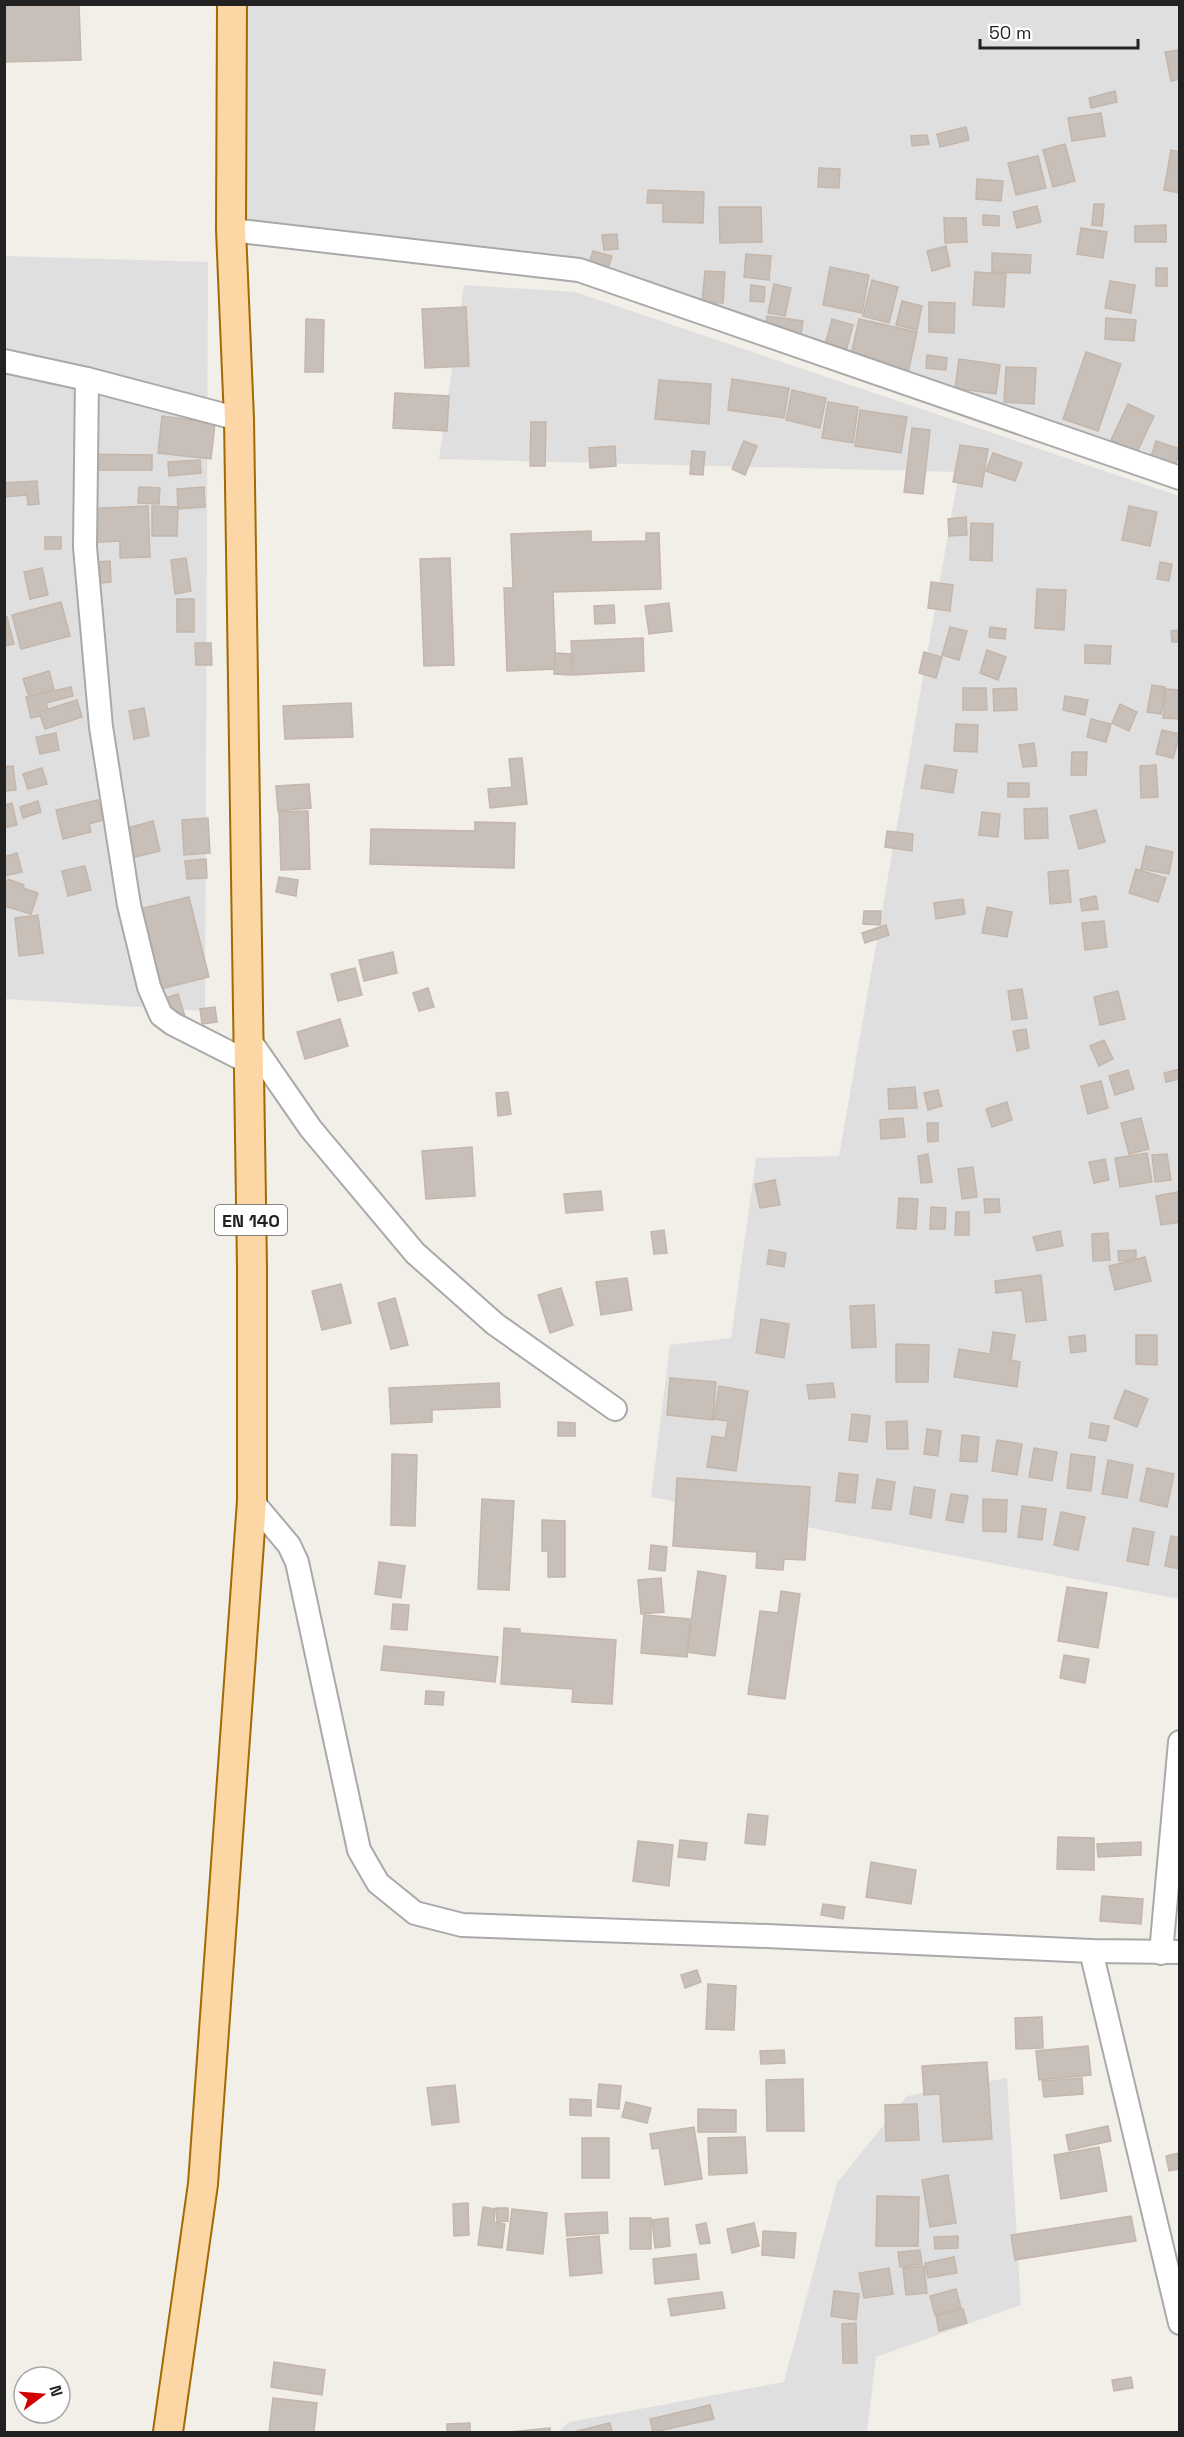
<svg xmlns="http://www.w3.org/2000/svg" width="1184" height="2437" viewBox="0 0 1184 2437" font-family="'Space Grotesk',sans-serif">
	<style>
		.residential { fill: #e0dfdf }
		.building { fill: #c7bfb8; stroke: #c4b6ab; stroke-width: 1.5 }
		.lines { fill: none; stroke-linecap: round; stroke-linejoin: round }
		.minor-casing { stroke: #a9a9a9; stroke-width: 26 }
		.major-casing { stroke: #a06b00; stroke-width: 32 }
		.minor { stroke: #fff; stroke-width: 22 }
		.major { stroke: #fcd6a4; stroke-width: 28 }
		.labels { text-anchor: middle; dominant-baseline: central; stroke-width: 4.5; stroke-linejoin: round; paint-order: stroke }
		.shield { fill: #fff; stroke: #646464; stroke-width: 1.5 }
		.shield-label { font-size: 18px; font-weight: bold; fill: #222 }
	</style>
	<rect width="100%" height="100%" fill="#f2efe9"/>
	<g class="residential">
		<path d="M235 5H1179V478L579 270 236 222Z"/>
		<path d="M4 256 208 262 205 1011 5 999Z"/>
		<path d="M464 285 575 292 1179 496V1599L651 1497 670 1345 731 1338 756 1158 839 1156 959 472 439 459Z"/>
		<path d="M1007 2078 1021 2305 876 2357 867 2432H557L570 2422 784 2382 837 2183 907 2096Z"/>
	</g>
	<g class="building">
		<path d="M4 4H79L81 60 4 62Z"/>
		<path d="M1180 50V79L1171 81 1165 52Z"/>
		<path d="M1115 91 1117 102 1091 108 1089 98Z"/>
		<path d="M1101 113 1105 136 1072 141 1068 118Z"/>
		<path d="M966 127 969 140 940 147 937 134Z"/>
		<path d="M927 135 929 144 912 146 911 136Z"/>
		<path d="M1065 144 1075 181 1053 187 1043 150Z"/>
		<path d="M1171 150 1180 152V193L1164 190Z"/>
		<path d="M1038 156 1046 188 1016 195 1008 163Z"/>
		<path d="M819 168 840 169 839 188 818 187Z"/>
		<path d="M977 179 1003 181 1001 201 976 199Z"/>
		<path d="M648 190 704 192 703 223 663 222V203H647Z"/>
		<path d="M1094 204H1104L1102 226 1092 225Z"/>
		<path d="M1037 206 1041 222 1017 228 1013 212Z"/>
		<path d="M719 207H761L762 242 720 243Z"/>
		<path d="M983 215 999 216V226L983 225Z"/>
		<path d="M944 218H966L967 242 945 243Z"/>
		<path d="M1166 225V242H1135V226Z"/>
		<path d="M1081 228 1107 232 1103 258 1077 254Z"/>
		<path d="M617 234 618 249 604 250 602 235Z"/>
		<path d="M946 246 950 266 932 271 927 251Z"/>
		<path d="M593 251 612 256 604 281 585 276Z"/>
		<path d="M992 253 1031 255 1030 273 992 272Z"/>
		<path d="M746 254 771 256 769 280 744 277Z"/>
		<path d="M830 267 869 275 862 313 823 305Z"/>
		<rect x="1156" y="268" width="11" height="18"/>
		<path d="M705 271 725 272 723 303 702 302Z"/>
		<path d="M975 272 1006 274 1004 307 973 305Z"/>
		<path d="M872 280 898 287 889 323 863 316Z"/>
		<path d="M1110 281 1135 285 1131 313 1105 308Z"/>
		<path d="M774 284 791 288 785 316 768 313Z"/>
		<path d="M751 285 765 287 764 302 750 301Z"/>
		<path d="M902 301 922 306 917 330 896 325Z"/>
		<path d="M929 302 955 303 954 333 929 332Z"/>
		<path d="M466 307 469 366 425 368 422 309Z"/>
		<path d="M767 316 803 321 799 347 763 342Z"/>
		<path d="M1106 318 1136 320 1134 341 1105 339Z"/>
		<path d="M306 319 324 320 323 372H305Z"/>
		<path d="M832 319 853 325 845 355 824 349Z"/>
		<path d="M859 319 917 332 907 377 849 364Z"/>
		<path d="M1086 352 1121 364 1098 431 1063 419Z"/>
		<path d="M927 355 947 358 946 370 926 368Z"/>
		<path d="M959 359 1000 365 996 394 955 388Z"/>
		<path d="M1006 367 1036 368 1034 404 1004 402Z"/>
		<path d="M732 379 789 388 784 418 728 410Z"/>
		<path d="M659 380 711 384 709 424 655 419Z"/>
		<path d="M792 390 826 398 820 428 786 420Z"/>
		<path d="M395 393 449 396 447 431 393 428Z"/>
		<path d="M828 402 858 407 853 443 822 438Z"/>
		<path d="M1128 404 1154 416 1137 452 1111 440Z"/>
		<path d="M860 410 907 417 901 453 855 446Z"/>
		<path d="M162 416 215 423 211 459 158 453Z"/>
		<path d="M531 422H546L545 466H530Z"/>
		<path d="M912 428 930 430 923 494 904 492Z"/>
		<path d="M744 441 757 446 745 475 732 469Z"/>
		<path d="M1156 441 1180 449 1174 469 1150 460Z"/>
		<path d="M960 445 988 449 982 487 953 482Z"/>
		<path d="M615 446 616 466 590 468 589 448Z"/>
		<path d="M692 451 705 452 703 475 690 474Z"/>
		<path d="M993 453 1022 463 1015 481 986 471Z"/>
		<path d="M80 454 152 455V470H80Z"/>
		<path d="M200 460 201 473 169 476 168 462Z"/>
		<path d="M37 481 39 504 28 505 27 495 4 497V483Z"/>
		<path d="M139 487 160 488 159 504 138 503Z"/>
		<path d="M204 487 205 507 178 509 177 489Z"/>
		<path d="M148 506 150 557 120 558V541L83 543 82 509Z"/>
		<path d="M152 506 178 507 177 536H152Z"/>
		<path d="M1129 506 1157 512 1150 546 1122 540Z"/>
		<path d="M966 517 967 535 949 536 948 519Z"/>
		<path d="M971 523 993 524 992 561 970 560Z"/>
		<path d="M591 531V542L646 541V533H659L661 589 553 592 556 669 507 671 504 588H513L511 534Z"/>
		<rect x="45" y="537" width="16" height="12"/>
		<path d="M186 558 191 591 175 594 171 560Z"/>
		<path d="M450 558 454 665 424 666 420 559Z"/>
		<path d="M110 561 111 582 87 584 85 563Z"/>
		<path d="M1160 562 1172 564 1169 581 1157 579Z"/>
		<path d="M42 568 48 595 30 599 24 572Z"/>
		<path d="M931 582 953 585 950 611 928 608Z"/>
		<path d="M1037 589 1066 590 1064 630 1035 628Z"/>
		<rect x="177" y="599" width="17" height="33"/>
		<path d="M61 602 70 636 21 649 12 615Z"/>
		<path d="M669 603 672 631 649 634 645 606Z"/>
		<path d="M614 605 615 623 595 624 594 606Z"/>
		<path d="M4 617H7L14 644 4 646Z"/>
		<path d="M950 627 967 631 959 660 942 655Z"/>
		<path d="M990 627 1006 629 1005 639 989 637Z"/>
		<path d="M1180 630V642H1172L1171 631Z"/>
		<path d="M643 638 644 671 573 675 571 641Z"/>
		<path d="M195 643H211L212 665H196Z"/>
		<path d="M1085 645 1111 646 1110 664 1085 663Z"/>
		<path d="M987 650 1006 657 998 680 980 673Z"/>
		<path d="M924 652 942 657 936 678 919 673Z"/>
		<path d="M555 653 571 654V675L554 674Z"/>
		<path d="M49 671 54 689 29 697 23 679Z"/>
		<path d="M1152 685 1165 687 1161 714 1147 712Z"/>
		<path d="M71 687 73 696 46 703 49 714 31 718 26 697Z"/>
		<path d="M963 688H986L987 710H963Z"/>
		<path d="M1016 688 1017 710 994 711 993 689Z"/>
		<path d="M1165 689 1180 690V719L1163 718Z"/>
		<path d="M1065 696 1088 700 1085 715 1063 710Z"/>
		<path d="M77 700 82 717 45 729 39 712Z"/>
		<path d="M351 703 353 737 285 739 283 706Z"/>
		<path d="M1120 704 1137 712 1129 731 1112 723Z"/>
		<path d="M144 708 149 736 134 739 129 711Z"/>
		<path d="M1091 719 1111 724 1106 742 1087 737Z"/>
		<path d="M956 724 978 725 977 752 954 751Z"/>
		<path d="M1162 730 1180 734 1173 758 1156 754Z"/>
		<path d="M56 733 59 750 40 754 36 737Z"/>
		<path d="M1034 743 1037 766 1023 767 1019 745Z"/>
		<path d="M1072 752H1087L1086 775H1071Z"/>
		<path d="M522 758 527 804 490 808 488 789 512 787 509 759Z"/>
		<path d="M925 765 957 770 953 793 921 788Z"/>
		<path d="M1156 765 1158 797 1141 798 1140 766Z"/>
		<path d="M13 766 16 790 4 791V767Z"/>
		<path d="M42 768 47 784 28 789 23 774Z"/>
		<rect x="1008" y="783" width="21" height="14"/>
		<path d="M309 784 311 808 278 811 276 786Z"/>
		<path d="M98 800 103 820 89 824 91 832 63 839 56 810Z"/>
		<path d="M38 801 41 812 23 818 20 807Z"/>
		<path d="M12 803 17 825 4 828V805Z"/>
		<path d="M1047 808 1048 838 1025 839 1024 809Z"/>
		<path d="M1096 810 1105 842 1079 849 1070 816Z"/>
		<path d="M308 811 310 869 281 870 279 812Z"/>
		<path d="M982 812 1000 814 998 837 979 835Z"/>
		<path d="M208 818 210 853 184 855 182 820Z"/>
		<path d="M153 821 160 851 127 859 120 830Z"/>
		<path d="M475 822 515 823 514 868 370 864 371 829 475 831Z"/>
		<path d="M887 831 913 834 912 851 885 847Z"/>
		<path d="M1146 846 1173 852 1169 874 1141 869Z"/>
		<path d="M17 853 22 872 4 876V857Z"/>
		<path d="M206 859 207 878 187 879 185 861Z"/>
		<path d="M85 866 91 890 68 896 62 871Z"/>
		<path d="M1136 869 1166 878 1158 902 1129 893Z"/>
		<path d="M1068 870 1071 902 1050 904 1048 872Z"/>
		<path d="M279 877 298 880 296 896 276 892Z"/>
		<path d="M8 879 24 885 23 888 38 893 31 914 4 906V891Z"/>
		<path d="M1096 896 1098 909 1082 911 1080 899Z"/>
		<path d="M189 897 209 977 160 989 140 909Z"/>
		<path d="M963 899 965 914 936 919 934 903Z"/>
		<path d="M987 907 1012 912 1007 937 982 933Z"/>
		<path d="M864 911H881L880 925 863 924Z"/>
		<path d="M38 915 43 953 19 956 15 918Z"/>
		<path d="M1104 921 1107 947 1085 950 1082 923Z"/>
		<path d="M886 925 889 935 865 943 862 933Z"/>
		<path d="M393 952 397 973 364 981 359 960Z"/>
		<path d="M355 968 362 995 338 1001 331 974Z"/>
		<path d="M428 988 434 1007 419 1011 413 993Z"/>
		<path d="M1022 989 1027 1018 1012 1020 1008 991Z"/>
		<path d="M1118 991 1125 1019 1100 1025 1094 997Z"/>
		<path d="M178 994 187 1023 159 1000Z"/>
		<path d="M215 1007 217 1022 202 1024 200 1009Z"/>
		<path d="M340 1019 348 1046 305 1059 297 1032Z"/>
		<path d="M1026 1029 1029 1048 1017 1051 1013 1031Z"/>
		<path d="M1104 1040 1113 1059 1099 1066 1090 1046Z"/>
		<path d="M1180 1069V1079L1166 1082 1164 1073Z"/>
		<path d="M1128 1070 1134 1089 1115 1095 1109 1076Z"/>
		<path d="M1101 1081 1108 1108 1088 1114 1081 1086Z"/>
		<path d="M915 1087 917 1108 889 1109 888 1089Z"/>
		<path d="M938 1090 942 1106 928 1110 924 1093Z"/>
		<path d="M508 1092 511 1114 498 1116 496 1093Z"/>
		<path d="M1007 1102 1012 1120 992 1127 986 1109Z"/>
		<path d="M903 1118 905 1137 881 1139 880 1120Z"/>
		<path d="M1141 1118 1149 1149 1129 1154 1121 1123Z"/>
		<path d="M927 1123H938V1141L928 1142Z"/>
		<path d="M472 1147 475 1196 426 1199 422 1151Z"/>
		<path d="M1147 1153 1152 1182 1120 1187 1115 1158Z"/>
		<path d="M928 1154 932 1182 921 1183 918 1156Z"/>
		<path d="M1167 1154 1171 1180 1155 1182 1152 1155Z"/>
		<path d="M1105 1159 1109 1180 1094 1183 1089 1162Z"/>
		<path d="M973 1167 977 1197 962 1199 958 1169Z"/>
		<path d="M775 1180 780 1205 760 1208 755 1184Z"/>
		<path d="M601 1191 603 1210 566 1213 564 1194Z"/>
		<path d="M1178 1192 1180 1222 1161 1225 1156 1196Z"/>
		<path d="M899 1198 918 1199 916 1229 897 1228Z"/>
		<path d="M984 1199H999L1000 1212 985 1213Z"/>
		<path d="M931 1207 946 1208 945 1229H930Z"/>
		<path d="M956 1212H969V1235H955Z"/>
		<path d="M664 1230 667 1253 654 1254 651 1232Z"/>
		<path d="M1060 1231 1063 1246 1037 1251 1033 1237Z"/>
		<path d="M1108 1233 1110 1260 1093 1261 1092 1234Z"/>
		<path d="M769 1250 786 1253 784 1267 767 1264Z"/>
		<path d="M1136 1250V1259L1119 1261 1118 1251Z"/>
		<path d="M1145 1257 1151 1281 1115 1290 1109 1266Z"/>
		<path d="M1041 1275 1046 1320 1026 1322 1022 1290 996 1293 995 1281Z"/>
		<path d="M627 1278 632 1310 601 1315 596 1282Z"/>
		<path d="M341 1284 351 1323 322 1330 312 1291Z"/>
		<path d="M561 1288 573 1325 550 1333 538 1295Z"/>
		<path d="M395 1298 408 1345 391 1349 378 1303Z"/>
		<path d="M874 1305 876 1347 852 1348 850 1306Z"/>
		<path d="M761 1319 789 1324 784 1358 756 1353Z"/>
		<path d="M993 1332 1015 1335 1011 1360 1020 1362 1017 1387 954 1377 959 1349 990 1354Z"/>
		<path d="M1085 1335 1086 1351 1071 1353 1069 1337Z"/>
		<path d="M1136 1335H1157V1365L1136 1364Z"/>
		<path d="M896 1344 929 1345 928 1382H896Z"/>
		<path d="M670 1378 716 1382 713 1420 667 1415Z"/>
		<path d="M499 1383 500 1407 432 1410V1422L391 1424 389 1388Z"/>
		<path d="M833 1383 835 1397 809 1399 807 1385Z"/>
		<path d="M719 1386 748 1391 736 1471 707 1467 712 1436 725 1438 728 1421 714 1419Z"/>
		<path d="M1125 1390 1148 1399 1137 1427 1114 1418Z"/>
		<path d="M852 1414 870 1416 867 1442 849 1440Z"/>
		<path d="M907 1421 908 1449H887L886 1422Z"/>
		<path d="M558 1422 575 1423V1436H558Z"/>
		<path d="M1091 1423 1109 1426 1106 1441 1089 1438Z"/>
		<path d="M927 1429 941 1431 938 1456 924 1454Z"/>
		<path d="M962 1435 979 1437 977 1462 960 1461Z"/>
		<path d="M997 1440 1022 1444 1017 1475 992 1471Z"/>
		<path d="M1034 1448 1057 1452 1052 1481 1029 1477Z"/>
		<path d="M392 1454 417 1455 415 1526 391 1525Z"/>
		<path d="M1071 1454 1095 1457 1091 1491 1067 1488Z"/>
		<path d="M1108 1460 1133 1465 1127 1498 1102 1494Z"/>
		<path d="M1147 1468 1174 1474 1167 1507 1140 1501Z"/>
		<path d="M839 1473 858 1475 855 1503 836 1501Z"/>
		<path d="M677 1478 810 1487 805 1560 784 1559 783 1570 756 1568 757 1552 673 1546Z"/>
		<path d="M877 1479 895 1482 891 1510 872 1508Z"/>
		<path d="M914 1487 935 1490 931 1518 910 1514Z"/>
		<path d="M951 1494 968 1496 963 1523 946 1520Z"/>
		<path d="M482 1499 514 1501 509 1590 478 1589Z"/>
		<path d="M983 1499 1007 1500 1006 1532 983 1531Z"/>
		<path d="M1022 1506 1046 1509 1042 1540 1018 1537Z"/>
		<path d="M1061 1512 1085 1517 1078 1550 1054 1545Z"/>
		<path d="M542 1520 565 1521V1577H548V1551H542Z"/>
		<path d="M1133 1528 1154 1532 1148 1565 1127 1561Z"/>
		<path d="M1171 1536 1180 1538V1569L1165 1566Z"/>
		<path d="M651 1545 667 1547 665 1571 649 1569Z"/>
		<path d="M379 1562 405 1566 401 1598 375 1594Z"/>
		<path d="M698 1571 726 1576 715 1656 687 1652Z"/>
		<path d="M661 1578 664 1612 641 1614 638 1580Z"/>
		<path d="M1067 1587 1107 1593 1098 1648 1058 1641Z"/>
		<path d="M781 1591 800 1594 785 1699 748 1694 760 1611 778 1613Z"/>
		<path d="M393 1604 409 1605 407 1630 391 1629Z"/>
		<path d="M644 1615 690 1619 687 1657 641 1653Z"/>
		<path d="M504 1628 520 1629V1633L616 1640 612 1704 572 1702 573 1689 501 1684Z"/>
		<path d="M384 1646 498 1657 495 1682 381 1670Z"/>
		<path d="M1064 1655 1089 1659 1085 1683 1060 1678Z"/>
		<path d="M426 1691 444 1692 443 1705 425 1704Z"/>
		<path d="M748 1814 768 1816 765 1845 745 1843Z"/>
		<path d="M1058 1837 1094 1838V1870L1057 1869Z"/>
		<path d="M680 1840 707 1843 705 1860 678 1857Z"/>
		<path d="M638 1841 673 1845 669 1886 633 1881Z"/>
		<path d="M1141 1842V1855L1098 1857 1097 1844Z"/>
		<path d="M871 1862 916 1870 911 1904 866 1897Z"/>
		<path d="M1102 1896 1143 1899 1141 1924 1100 1921Z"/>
		<path d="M823 1904 845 1907 843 1919 821 1915Z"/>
		<path d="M697 1970 701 1982 685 1988 681 1975Z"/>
		<path d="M708 1984 736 1986 734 2030 706 2029Z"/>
		<path d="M1042 2017 1043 2048 1016 2049 1015 2018Z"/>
		<path d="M1088 2046 1091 2075 1039 2080 1036 2051Z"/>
		<path d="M784 2050 785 2063 761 2064 760 2051Z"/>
		<path d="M987 2062 992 2139 943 2142 940 2094 924 2095 922 2066Z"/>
		<path d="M1082 2078 1083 2094 1044 2097 1042 2081Z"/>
		<path d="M803 2079 804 2131H767L766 2080Z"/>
		<path d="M599 2084 621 2086 619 2109 597 2107Z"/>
		<path d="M455 2085 459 2122 432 2125 427 2088Z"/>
		<path d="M570 2099 591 2100V2116L570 2115Z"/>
		<path d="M626 2102 651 2108 647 2123 622 2117Z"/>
		<path d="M917 2104 919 2140 886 2141 885 2105Z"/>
		<path d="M698 2109 736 2110V2132H698Z"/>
		<path d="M1108 2126 1111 2141 1069 2150 1066 2135Z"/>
		<path d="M694 2127 702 2179 665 2185 659 2148 652 2149 650 2134Z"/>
		<path d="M745 2137 747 2173 709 2175 708 2138Z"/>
		<rect x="582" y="2138" width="27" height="40"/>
		<path d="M1099 2147 1107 2191 1061 2199 1054 2155Z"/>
		<path d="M1179 2153 1180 2169 1169 2171 1166 2156Z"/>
		<path d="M948 2175 956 2223 930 2227 922 2180Z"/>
		<path d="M877 2196 919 2197 918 2246H876Z"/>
		<path d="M468 2203 469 2235 454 2236 453 2204Z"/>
		<path d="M483 2207 495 2209 494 2222 505 2224 502 2248 478 2245Z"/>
		<path d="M496 2208H508V2221L497 2222Z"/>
		<path d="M512 2209 547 2213 543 2254 507 2250Z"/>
		<path d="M607 2212 608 2233 567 2236 565 2214Z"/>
		<path d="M1131 2216 1136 2241 1015 2260 1011 2235Z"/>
		<rect x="630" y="2218" width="21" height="31"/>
		<path d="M668 2218 670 2246 655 2248 652 2220Z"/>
		<path d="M706 2223 710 2243 700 2244 696 2225Z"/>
		<path d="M754 2223 759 2246 732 2253 727 2229Z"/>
		<path d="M763 2231 796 2233 794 2258 762 2255Z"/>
		<path d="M599 2236 602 2273 570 2276 567 2239Z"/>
		<path d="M958 2236V2248L935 2249 934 2237Z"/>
		<path d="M920 2250 922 2264 900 2267 898 2252Z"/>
		<path d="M696 2254 699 2279 655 2284 653 2259Z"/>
		<path d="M954 2257 957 2273 928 2278 925 2263Z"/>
		<path d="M924 2266 927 2293 906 2295 903 2268Z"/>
		<path d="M889 2268 893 2294 864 2298 859 2273Z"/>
		<path d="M956 2289 961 2308 935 2315 930 2296Z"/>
		<path d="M834 2291 859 2294 856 2320 831 2316Z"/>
		<path d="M722 2292 725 2308 671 2316 668 2299Z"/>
		<path d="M963 2309 967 2323 939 2331 936 2316Z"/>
		<path d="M856 2323 857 2363H843L842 2324Z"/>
		<path d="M274 2362 325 2370 322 2395 271 2387Z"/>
		<path d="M1131 2377 1133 2388 1114 2391 1112 2380Z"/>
		<path d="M273 2398 317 2403 314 2432H269Z"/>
		<path d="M710 2405 714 2419 653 2432 650 2419Z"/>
		<path d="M470 2423V2432H447V2424Z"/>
		<path d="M610 2423 612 2432H573Z"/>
		<path d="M550 2428V2432H508Z"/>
	</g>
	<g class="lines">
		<defs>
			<g id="minor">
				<path d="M231 230 579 270 1180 478"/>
				<path d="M4 361 87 379 239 419"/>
				<path d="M87 379 85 547 101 727 129 905 149 987 161 1015 173 1024 248 1062"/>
				<path d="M248 1038 311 1129 415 1253 495 1324 615 1409"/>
				<path d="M252 1501 289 1545 297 1562 359 1850 378 1883 415 1913 462 1925 767 1936 1091 1951 1180 1952"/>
				<path d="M1091 1951 1180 2323"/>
				<path d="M1161 1953 1180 1742"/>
			</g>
			<path id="major" d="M168 2432 203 2184 252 1501V1268L239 419 231 230 232 4"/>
		</defs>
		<use href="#minor" class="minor-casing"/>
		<use href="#major" class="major-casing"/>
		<use href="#minor" class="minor"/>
		<use href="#major" class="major"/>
	</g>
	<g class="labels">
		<rect class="shield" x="215" y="1205" width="72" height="30" rx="4.5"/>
		<g class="shield-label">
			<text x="251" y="1220">EN 140</text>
		</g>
	</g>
	<rect width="1184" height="2437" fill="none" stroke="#222222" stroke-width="12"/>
	<g transform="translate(42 2395) rotate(74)"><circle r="28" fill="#ffffff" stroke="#a7a7a7" stroke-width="1.5"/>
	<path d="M0-4.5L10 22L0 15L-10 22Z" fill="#d40000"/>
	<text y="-9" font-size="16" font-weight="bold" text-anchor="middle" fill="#222222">N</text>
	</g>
	<path d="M980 39v9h158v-9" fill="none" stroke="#222222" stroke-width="3"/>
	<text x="989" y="39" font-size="18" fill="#222222" stroke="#ffffff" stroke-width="4.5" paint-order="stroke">50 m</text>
</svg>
